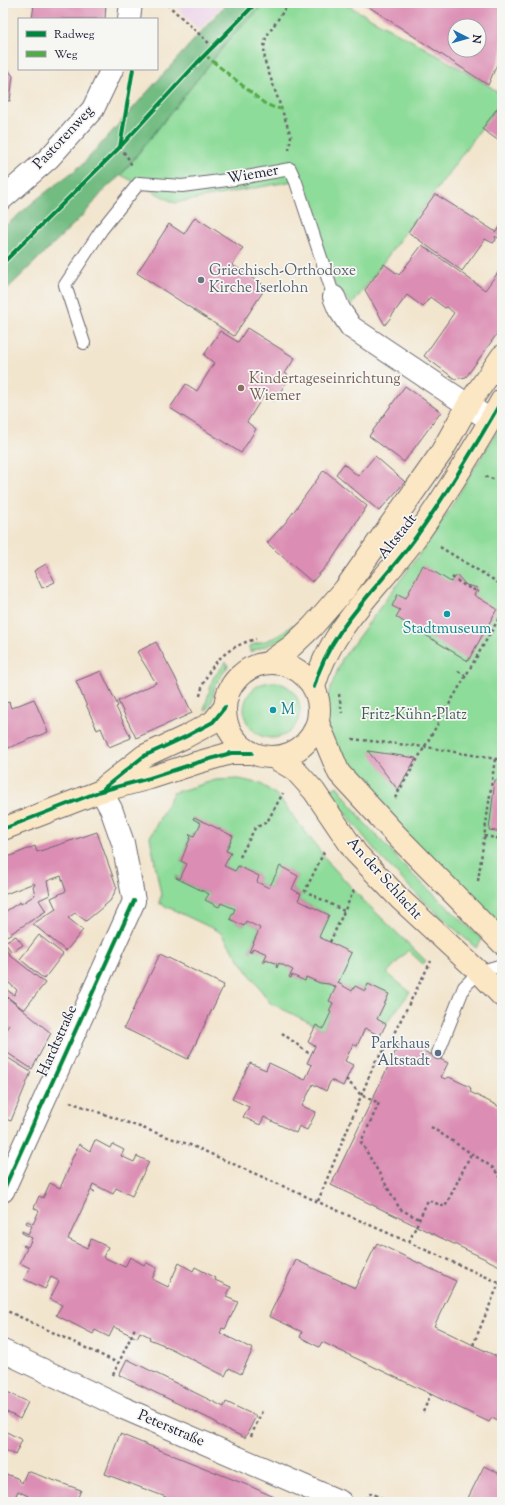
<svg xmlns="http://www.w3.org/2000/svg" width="505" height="1505" viewBox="0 0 505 1505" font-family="'Sorts Mill Goudy',serif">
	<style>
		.built { fill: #ecd1ea }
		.green { fill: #8edc9a; stroke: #587f6a }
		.forest { fill: #72bc82; stroke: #4a6f5e }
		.building { fill: #db8db3; fill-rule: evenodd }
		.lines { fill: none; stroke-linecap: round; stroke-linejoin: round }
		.lane-casing { stroke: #6b666e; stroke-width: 14 }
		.street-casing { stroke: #6b666e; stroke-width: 24 }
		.secondary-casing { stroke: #6b666e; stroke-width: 24 }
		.path { stroke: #6b666e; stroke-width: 2.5; stroke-dasharray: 3 3; stroke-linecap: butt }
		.lane { stroke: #fff; stroke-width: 12 }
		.street { stroke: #fff; stroke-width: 22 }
		.secondary { stroke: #fbe7c3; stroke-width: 22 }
		.quiet { stroke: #53aa46; stroke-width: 3; stroke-dasharray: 6 3; stroke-linecap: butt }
		.cycleway-casing { stroke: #f6f6f2; stroke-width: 6 }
		.cycleway { stroke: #00873e; stroke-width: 4 }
		.worship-dot { fill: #6b7280; stroke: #f6f6f2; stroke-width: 1.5 }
		.education-dot { fill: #8d6e63; stroke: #f6f6f2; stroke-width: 1.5 }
		.culture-dot { fill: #0f9aa8; stroke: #f6f6f2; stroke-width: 1.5 }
		.service-dot { fill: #5c6f8a; stroke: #f6f6f2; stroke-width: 1.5 }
		.labels { text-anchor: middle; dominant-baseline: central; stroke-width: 3.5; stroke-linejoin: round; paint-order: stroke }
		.street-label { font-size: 15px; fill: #22223b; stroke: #f6f6f2 }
		.worship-label { font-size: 15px; fill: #5b616d; stroke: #f6f6f2; text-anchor: start }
		.education-label { font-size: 15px; fill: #785e54; stroke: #f6f6f2; text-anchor: start }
		.culture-label { font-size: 15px; fill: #0d838f; stroke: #f6f6f2 }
		.park-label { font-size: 15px; fill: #425a58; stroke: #f6f6f2 }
		.service-label { font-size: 15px; fill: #4e5e75; stroke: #f6f6f2; text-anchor: end }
	</style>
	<rect width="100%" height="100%" fill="#f6f6f2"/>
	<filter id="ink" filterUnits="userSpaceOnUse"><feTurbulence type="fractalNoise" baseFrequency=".025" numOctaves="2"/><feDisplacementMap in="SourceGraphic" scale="8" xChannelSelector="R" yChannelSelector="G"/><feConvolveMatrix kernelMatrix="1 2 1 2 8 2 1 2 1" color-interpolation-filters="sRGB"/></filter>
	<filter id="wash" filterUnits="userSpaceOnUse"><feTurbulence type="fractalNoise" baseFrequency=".012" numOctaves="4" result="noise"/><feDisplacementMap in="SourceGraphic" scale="16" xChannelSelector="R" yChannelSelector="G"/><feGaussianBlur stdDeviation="0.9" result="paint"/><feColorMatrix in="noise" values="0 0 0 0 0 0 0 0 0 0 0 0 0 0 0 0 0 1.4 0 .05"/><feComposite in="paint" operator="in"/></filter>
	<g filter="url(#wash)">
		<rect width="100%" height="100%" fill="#f2e5ce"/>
		<path class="built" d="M173 3H224L199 30Z"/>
		<g class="green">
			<path d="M266 3H343L425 48 488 85 502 96V100L352 305 334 284 298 180 175 203 121 175 228 41Z"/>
			<path d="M502 423V931L400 829 330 746 325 702 342 659 433 536Z"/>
			<path d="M372 569 375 572 330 631 323 626Z"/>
			<path d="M292 625 299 627 284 639 250 652 249 646C265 641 280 638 292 625Z"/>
			<path d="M226 662 228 666 215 685 212 701 206 711 204 710 213 678Z"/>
			<circle cx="272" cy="710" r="28"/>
			<path d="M239 779 261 784 278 796 330 864 362 899 426 961 423 964 408 950 387 973 410 992 386 1024 377 1019 389 994 368 984 365 991 355 986 352 991 338 983 319 937 329 915 298 900 301 894 292 889 298 876 280 867 269 888 257 882 259 876 238 866 235 871 224 866 230 853 226 851 233 836 193 819 201 823 194 836 190 834 191 836 185 849 187 850 181 860 180 861 187 864 180 879 176 876 175 878 209 894 206 901 219 907 221 903 235 909 231 919 244 926 246 921 260 928 249 951 251 952 253 948 267 954 264 962H265L266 959 277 964V968L279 963 293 970 290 977 291 978 292 975 304 981 306 977 320 983 329 984 336 987 331 1012 323 1029 270 1003 220 932 159 903 161 895 150 837 173 793 216 780Z"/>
			<path d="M337 786 363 821 412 874 482 939 476 948 418 896 378 854 328 792Z"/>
		</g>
		<path class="forest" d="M227 3H266L228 41 121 175 106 188 85 213 3 293V228L37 199 83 164Z"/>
		<g id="blocks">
			<g class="building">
				<path d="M25 3H106L105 19H32L34 5Z"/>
				<path d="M363 3H502V53L488 85ZM455 26H479V50H455Z"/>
				<path d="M3 63 13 76 10 101 3 100Z"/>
				<path d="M502 102V136L499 141 482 129Z"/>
				<path d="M435 194 496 232 502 224V240L495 236 496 240 493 243 485 239 462 271 408 232Z"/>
				<path d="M195 217 243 248 232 265 266 287 234 336 137 273 169 224 184 234Z"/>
				<path d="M422 245 485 290 502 267V327L466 377 455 379 424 356 454 313 447 307 445 308 430 297 423 307 407 295 385 325 365 290 384 264 399 275Z"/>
				<path d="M247 328 295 358 285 373 290 377 274 401 264 395 247 422 256 429 241 453 170 408 186 384 197 391 214 363 204 355 220 331 238 342Z"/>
				<path d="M405 386 441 412 404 462 369 436Z"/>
				<path d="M375 456 405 482 379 511 336 474 344 464 358 476Z"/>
				<path d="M324 470 367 506 331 561 312 582 267 543 286 522Z"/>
				<path d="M46 564 55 582 42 588 34 571Z"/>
				<path d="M423 565 451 582 457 575 466 585 478 588 474 595 497 609 468 661 396 617 400 610 392 606 398 594 406 598Z"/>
				<path d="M156 642 174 675 192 713 136 738 118 701 156 683 137 652Z"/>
				<path d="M101 671 118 706 116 707 131 738 109 747 101 728 97 730 76 681Z"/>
				<path d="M34 699 48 732 3 750V704L9 702 11 708Z"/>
				<path d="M368 751 416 758 398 790Z"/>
				<path d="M495 780 502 781V832L489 830Z"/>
				<path d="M194 817 233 836 226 851 231 853 224 866 235 871 238 866 259 876 257 882 269 888 280 866 298 876 292 889 301 894 298 900 329 915 319 937 352 953 338 983 352 991 355 986 365 991 368 984 389 994 377 1019 386 1024 380 1036 365 1028 357 1046 353 1044 345 1061 353 1065 343 1086 331 1080 326 1091 313 1084 302 1106 316 1112 307 1130 299 1126 296 1133 264 1117 260 1125 243 1117 249 1107 232 1099 250 1063 266 1070 269 1063 305 1080 312 1065 307 1063 315 1046 308 1042 316 1025 323 1029 331 1012 329 1011 333 1003 329 1001 336 987 329 984 320 983 306 977 305 981 292 975 291 978 289 977 293 970 279 963 277 968 276 967 277 964 266 959 265 962H263L267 954 253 948 251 952H249L260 928 246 921 244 926 230 919 235 909 221 903 219 907 205 900 209 894 176 878V877L180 879 187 864 181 861 191 836 189 835 190 834 194 836 201 823 193 819Z"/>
				<path d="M97 832 117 888 110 901 86 921 75 913 68 918 83 930 66 951 33 924 56 909 51 898 66 891 61 876 47 881 50 895 39 900 46 911 7 936 3 930V913L20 902 21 904 35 895 33 886 35 885 34 883 3 895V859L35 846 37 852Z"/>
				<path d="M39 935 63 954 44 979 20 959Z"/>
				<path d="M16 936 23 945 12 952 4 942Z"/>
				<path d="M3 945 10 955 45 983 24 1010 3 993V987L14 995 17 990 3 978Z"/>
				<path d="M160 954 224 985 188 1059 124 1028Z"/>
				<path d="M3 994 51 1033 32 1069 3 1050V1034L9 1025 3 1020Z"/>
				<path d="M401 1040 448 1063 441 1077 445 1079 449 1077 470 1087 471 1090 470 1092 502 1108V1267L331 1185Z"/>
				<path d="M3 1055 31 1072 11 1121 3 1118Z"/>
				<path d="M95 1140 110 1148 112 1144 124 1150 121 1156 134 1162 137 1156 149 1162 132 1196 116 1188 113 1194 93 1184 91 1189 95 1192 91 1190 68 1239 87 1248 91 1239 108 1247 103 1257 125 1267 130 1257 144 1265 145 1263H147L157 1268 152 1279 168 1287 179 1263 193 1271 195 1267 216 1278 215 1280 231 1287 226 1297 238 1302 225 1329 222 1328 220 1333 253 1349 241 1374 229 1368 225 1376 166 1346 165 1347 164 1346V1345L149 1339 150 1337 140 1332 137 1338 114 1327 109 1337 95 1330 93 1334 56 1315 62 1305 50 1299 59 1281 51 1277 45 1289 24 1279 30 1268 20 1263 27 1248 23 1246 24 1245 28 1247 32 1238 22 1233V1231L28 1234 32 1226 26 1223 27 1221 33 1224 39 1211 34 1208 39 1196 43 1198 50 1183 60 1188 70 1166 69 1165 79 1144 90 1151Z"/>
				<path d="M377 1243 456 1281 434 1326 502 1359V1423L492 1418 489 1422 322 1342 319 1347 300 1337 302 1332 269 1316 296 1260 355 1288Z"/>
				<path d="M127 1359 224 1407 226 1402 256 1416 245 1438 216 1424V1422L119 1375Z"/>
				<path d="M3 1390 28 1402 20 1419 3 1410Z"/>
				<path d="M3 1430 22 1440 15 1455 3 1449Z"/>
				<path d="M120 1434 252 1487 285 1502 165 1501 166 1497 105 1474Z"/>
				<path d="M484 1466 502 1475V1502H466Z"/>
				<path d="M27 1471 81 1490 76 1502H25L28 1496 18 1491 13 1502H3V1473L17 1478 22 1483Z"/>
			</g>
		</g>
	</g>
	<g filter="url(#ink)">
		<use href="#blocks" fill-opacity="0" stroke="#6b666e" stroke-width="1"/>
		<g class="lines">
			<defs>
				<g id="lane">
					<path d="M84 343 65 285 102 229 139 183 182 186 235 179 290 169 296 182 334 297"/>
					<path d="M438 1053 464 987 479 972 502 965"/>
				</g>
				<g id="street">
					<path d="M129 19 131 3"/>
					<path d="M3 198 49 158 93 109 112 69"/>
					<path d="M334 297 339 309 351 327 490 420"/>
					<path d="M3 1191 134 901 123 843 111 809 101 791"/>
					<path d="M3 1351 121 1407 341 1502"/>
				</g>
				<g id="secondary">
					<path d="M269 662 292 646 312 627 345 589 441 453 468 405 502 356"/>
					<circle cx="272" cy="710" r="47"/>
					<path d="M314 687C330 627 381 586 416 537 447 493 475 447 502 400"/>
					<path d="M318 723 339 773 397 836 502 943"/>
					<path d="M273 757 295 770 314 791 356 853 400 899 479 972 502 996"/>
					<path d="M106 786 144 756 185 737 213 722 225 707"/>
					<path d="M3 829 101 791 150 778 196 763 231 753H252"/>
				</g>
			</defs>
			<use href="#lane" class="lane-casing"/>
			<use href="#street" class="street-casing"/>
			<use href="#secondary" class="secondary-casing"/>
			<g class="path">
				<path d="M161 3 168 5 213 47"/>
				<path d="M120 147 128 158 132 166"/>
				<path d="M289 150 291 136 265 62 264 47 266 37 289 3"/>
				<path d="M485 477H488L502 483"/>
				<path d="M440 547 502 585"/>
				<path d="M452 577 465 586 479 592"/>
				<path d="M458 671 465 675"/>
				<path d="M339 694 342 713"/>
				<path d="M200 696C206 666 227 646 256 639"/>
				<path d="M352 739 426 747 502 760"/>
				<path d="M395 798 502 613"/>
				<path d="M484 836 502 839"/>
				<path d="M324 852 305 891 344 911"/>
				<path d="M240 857 255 828 267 822 283 793"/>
				<path d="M478 881 495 759"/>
				<path d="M330 942 355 888"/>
				<path d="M282 1033 311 1055"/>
				<path d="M346 1079 361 1095 379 1103 361 1142 400 1209 419 1219"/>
				<path d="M70 1102 193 1146 502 1284"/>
				<path d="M431 1127 492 1167 502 1179"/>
				<path d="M318 1201 375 1062 387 1047 431 961"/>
				<path d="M409 1242 428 1200 445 1207 471 1154"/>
				<path d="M3 1309 118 1363"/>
				<path d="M473 1345 499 1283"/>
				<path d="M113 1375 135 1328"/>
				<path d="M423 1412 431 1394"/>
				<path d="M251 1436 263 1409"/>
				<path d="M366 1497 368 1498 371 1493 390 1502"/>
			</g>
			<use href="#lane" class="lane"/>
			<use href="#street" class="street"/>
			<use href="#secondary" class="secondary"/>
			<path class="quiet" d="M205 55 264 103 275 108 282 109"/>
			<defs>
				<g id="cycleway">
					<path d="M120 147 133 69"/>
					<path d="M3 263 120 147 197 63 256 3"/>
					<path d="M314 687C330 627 381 586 416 537 447 493 475 447 502 400"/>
					<path d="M104 788 144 756 185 737 213 722 225 707"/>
					<path d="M3 829 101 791 150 778 196 763 231 753H252"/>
					<path d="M3 1191 134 901"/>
				</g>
			</defs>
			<use href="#cycleway" class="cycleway-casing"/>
			<use href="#cycleway" class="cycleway"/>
		</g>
	</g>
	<circle class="worship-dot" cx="201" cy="280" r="4"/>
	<circle class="education-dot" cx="241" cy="388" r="4"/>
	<g class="culture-dot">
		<circle cx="447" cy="614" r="4"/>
		<circle cx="273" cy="710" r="4"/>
	</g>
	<circle class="service-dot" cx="438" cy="1053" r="4"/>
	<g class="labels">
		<g class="street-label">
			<text transform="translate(64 138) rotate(-47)">Pastorenweg</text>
			<text transform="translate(253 175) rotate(-10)">Wiemer</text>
			<text transform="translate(398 537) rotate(-52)">Altstadt</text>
			<text transform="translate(384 879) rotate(48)">An der Schlacht</text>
			<text transform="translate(58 1041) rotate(-66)">Hardtstraße</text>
			<text transform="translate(171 1429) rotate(23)">Peterstraße</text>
		</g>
		<g class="worship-label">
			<text x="209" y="271">Griechisch-Orthodoxe<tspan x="209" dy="17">Kirche Iserlohn</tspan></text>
		</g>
		<g class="education-label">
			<text x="249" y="379">Kindertageseinrichtung<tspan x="249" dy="17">Wiemer</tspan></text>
		</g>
		<g class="culture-label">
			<text x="447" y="629">Stadtmuseum</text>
			<text x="281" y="710" text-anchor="start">M</text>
		</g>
		<g class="park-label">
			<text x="414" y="715">Fritz-Kühn-Platz</text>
		</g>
		<g class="service-label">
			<text x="430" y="1044">Parkhaus<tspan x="430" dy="17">Altstadt</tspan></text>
		</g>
	</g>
	<rect width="505" height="1505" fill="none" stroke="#f6f6f2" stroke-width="16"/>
	<rect x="18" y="18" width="140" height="52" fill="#f6f6f2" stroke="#a1a1a9"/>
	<rect x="26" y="31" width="20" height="6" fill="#00873e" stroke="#a1a1a9"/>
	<text x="54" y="38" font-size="12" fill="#22223b">Radweg</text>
	<rect x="26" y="51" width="20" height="6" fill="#53aa46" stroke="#a1a1a9"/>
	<text x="54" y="58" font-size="12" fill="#22223b">Weg</text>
	<g transform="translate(467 38) rotate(96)"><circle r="19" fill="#f6f6f2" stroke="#a1a1a9"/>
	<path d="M0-3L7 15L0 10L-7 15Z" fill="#1f6fb2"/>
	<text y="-6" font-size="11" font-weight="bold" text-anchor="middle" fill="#22223b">N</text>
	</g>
</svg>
